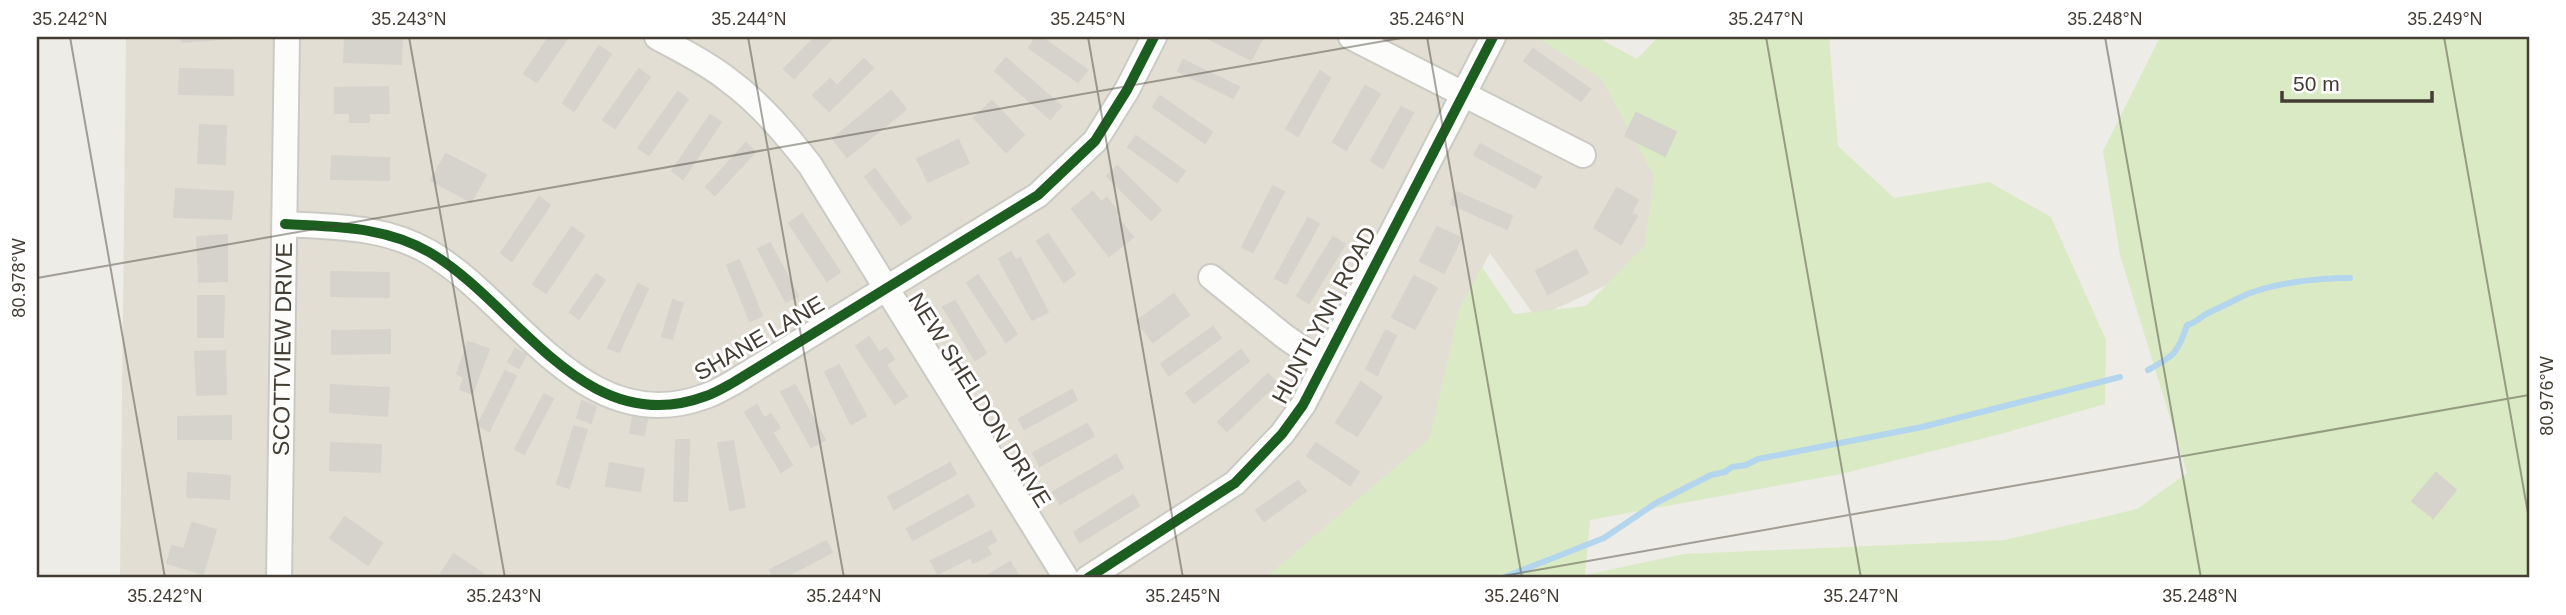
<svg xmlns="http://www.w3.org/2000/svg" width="2566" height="615" viewBox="0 0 2566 615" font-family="Helvetica,sans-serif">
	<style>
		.residential { fill: #e3ded3 }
		.green { fill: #daeac4 }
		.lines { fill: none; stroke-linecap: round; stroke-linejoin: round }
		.stream { stroke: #b4d5ee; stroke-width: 6 }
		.building { fill: #d6d3cd; stroke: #d6d3cc; stroke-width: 2 }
		.minor-casing { stroke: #cccac4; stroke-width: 28 }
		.minor { stroke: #fcfcfb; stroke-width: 24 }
		.cycleway-casing { stroke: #fff; stroke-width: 15 }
		.cycleway { stroke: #1b5e20; stroke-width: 10 }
		.ticks { fill: none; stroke: #433d33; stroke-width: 2; stroke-opacity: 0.45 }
		.labels { text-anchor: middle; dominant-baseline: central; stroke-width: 6; stroke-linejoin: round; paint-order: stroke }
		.street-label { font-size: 23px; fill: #433d33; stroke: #fff }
		.neatline { fill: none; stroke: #433d33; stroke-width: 2.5 }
		.ticks-label { font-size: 18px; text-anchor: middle; fill: #433d33 }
	</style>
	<rect width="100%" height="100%" fill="#eeece6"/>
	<path class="residential" d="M126 37H1566L1696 138 1675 253 1536 318 1490 253 1459 310 1452 450 1271 578H120Z"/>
	<path class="green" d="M1536 37H1601L1604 41 1637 59 1658 37H1829L1838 146 1894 198 1989 182 2051 217 2106 340 2105 404 1997 435 1841 474 1590 520 1585 575 1684 554 2005 540 2137 509 2187 473 2120 255 2103 151 2160 37H2529V578H1265L1430 438 1459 310 1482 267 1514 314 1586 306 1645 245 1654 176 1601 78Z"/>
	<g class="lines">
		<g class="stream">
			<path d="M2148 370C2174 356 2178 353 2187 325 2196 323 2199 318 2206 314 2217 309 2229 303 2241 297 2270 283 2318 278 2350 278"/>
			<path d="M1502 578 1604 538 1656 503 1711 475 1725 472 1732 467 1746 465 1758 459 1922 427 2120 377"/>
		</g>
	</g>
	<g class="building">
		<path d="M181 37H234V38L182 42Z"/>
		<path d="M345 37H402L401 64 344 62Z"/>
		<path d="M549 37H568L537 82 524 74Z"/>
		<path d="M815 37H833L794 78 784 69Z"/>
		<path d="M1036 37H1041L1087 70 1078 82 1029 48Z"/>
		<path d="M1206 37H1263L1251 60Z"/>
		<path d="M599 46 611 54 574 111 563 103Z"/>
		<path d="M1533 49 1590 89 1581 101 1524 61Z"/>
		<path d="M1006 58 1061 106 1050 119 995 71Z"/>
		<path d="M864 59 873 68 829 111 813 95 830 79 837 86Z"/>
		<path d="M1183 60 1239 87 1233 98 1178 71Z"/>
		<path d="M180 69 233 70V95L179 94Z"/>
		<path d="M639 69 650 77 615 128 603 120Z"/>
		<path d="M1320 71 1330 78 1298 136 1286 129Z"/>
		<path d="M1365 86 1380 94 1346 150 1333 142Z"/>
		<path d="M388 87 389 113H369V122H350V113H335V88Z"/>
		<path d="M891 91 906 109 847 157 833 139Z"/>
		<path d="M678 92 688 99 649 155 638 148Z"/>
		<path d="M1160 96 1212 132 1205 143 1153 107Z"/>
		<path d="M992 101 1024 135 1006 152 974 118Z"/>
		<path d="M1401 107 1413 113 1383 168 1371 161Z"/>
		<path d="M1636 113 1676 132 1665 156 1625 136Z"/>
		<path d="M710 115 721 122 683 179 672 171Z"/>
		<path d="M200 125 226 126 225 164 198 163Z"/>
		<path d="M1136 136 1185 171 1177 182 1128 147Z"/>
		<path d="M958 140 969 163 928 182 917 159Z"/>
		<path d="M746 143 755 152 715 195 706 187Z"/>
		<path d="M1480 144 1541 177 1535 188 1474 155Z"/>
		<path d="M446 154 486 175 471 202 431 180Z"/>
		<path d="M332 156 389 158V180L331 179Z"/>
		<path d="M1117 166 1161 210 1151 220 1107 176Z"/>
		<path d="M875 169 911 218 901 225 865 177Z"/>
		<path d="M1273 186 1284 192 1253 252 1242 247Z"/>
		<path d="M1617 188 1638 200 1631 213 1637 216 1621 244 1594 228Z"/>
		<path d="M176 189 233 192 231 219 174 217Z"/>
		<path d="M1093 192 1101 202 1107 198 1118 212 1115 215 1133 237 1109 256 1072 209Z"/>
		<path d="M1456 192 1512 216 1507 229 1451 204Z"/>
		<path d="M539 197 550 205 512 261 501 253Z"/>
		<path d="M802 214 840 272 827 281 789 223Z"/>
		<path d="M1308 218 1319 224 1286 284 1275 278Z"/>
		<path d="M572 227 584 236 546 293 533 284Z"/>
		<path d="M1437 227 1461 238 1444 273 1420 261Z"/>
		<path d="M1048 234 1075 274 1064 282 1037 241Z"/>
		<path d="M227 235V281L199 282 197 237Z"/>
		<path d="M1333 237 1345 244 1309 303 1297 296Z"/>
		<path d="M770 243 798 296 786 302 758 249Z"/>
		<path d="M1576 250 1588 273 1548 294 1536 271Z"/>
		<path d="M1011 252 1015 260 1020 258 1048 312 1032 320 999 259Z"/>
		<path d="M739 260 762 316 750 321 727 265Z"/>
		<path d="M331 272 389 273V297L331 296Z"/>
		<path d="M596 274 605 280 579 319 570 312Z"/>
		<path d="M978 275 1017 334 1006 342 967 283Z"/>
		<path d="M1414 276 1437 288 1415 329 1392 317Z"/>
		<path d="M638 284 648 289 619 352 608 348Z"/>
		<path d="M1174 294 1189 315 1153 342 1137 321Z"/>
		<path d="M198 296H224L223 337H198Z"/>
		<path d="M673 300 683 303 672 339 662 336Z"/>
		<path d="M955 301 986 353 975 360 943 307Z"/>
		<path d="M1213 327 1221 338 1169 375 1161 364Z"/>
		<path d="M390 330V353L332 354V331Z"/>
		<path d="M1386 330 1396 336 1377 375 1366 369Z"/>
		<path d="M869 337 879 353 886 348 894 359 886 365 907 396 895 404 856 346Z"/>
		<path d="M468 342 489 349 472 394 460 389 464 377 457 374Z"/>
		<path d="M515 349 526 355 519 368 508 362Z"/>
		<path d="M1241 350 1249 361 1194 403 1186 393Z"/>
		<path d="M225 351 226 394 197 395 195 352Z"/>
		<path d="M839 365 866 416 851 424 825 372Z"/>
		<path d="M505 371 516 376 489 431 478 425Z"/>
		<path d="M1268 374 1277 383 1227 431 1218 422Z"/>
		<path d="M1361 382 1382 397 1357 436 1336 423Z"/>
		<path d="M331 385 389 388 387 416 330 412Z"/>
		<path d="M795 385 825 440 811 447 781 392Z"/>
		<path d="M1072 390 1077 400 1024 429 1019 419Z"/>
		<path d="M544 394 553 399 524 454 515 449Z"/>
		<path d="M582 401 596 406 591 423 577 418Z"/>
		<path d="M757 405 764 418 771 414 780 428 772 432 792 465 781 472 745 412Z"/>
		<path d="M231 416V439H178V417Z"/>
		<path d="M633 417 647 419 644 435 630 433Z"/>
		<path d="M1087 424 1094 436 1040 466 1033 453Z"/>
		<path d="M574 426 587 430 569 488 557 484Z"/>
		<path d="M676 440H689L687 501H674Z"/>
		<path d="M733 441 745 507 730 510 718 443Z"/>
		<path d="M331 443 381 445 380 472 330 470Z"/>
		<path d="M1316 443 1359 472 1350 485 1307 456Z"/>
		<path d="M1116 455 1123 468 1060 504 1053 492Z"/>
		<path d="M610 463 644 469 640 491 606 486Z"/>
		<path d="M950 463 956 474 894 509 888 497Z"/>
		<path d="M188 473 230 476 229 499 187 497Z"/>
		<path d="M2436 473 2456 490 2433 518 2412 501Z"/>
		<path d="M1298 481 1306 491 1264 521 1256 510Z"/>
		<path d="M968 495 974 506 913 540 907 529Z"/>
		<path d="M1133 495 1139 506 1080 542 1074 532Z"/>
		<path d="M345 517 382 543 368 565 330 538Z"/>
		<path d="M192 523 216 530 203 574 167 563 172 546 184 549Z"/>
		<path d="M991 531 996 541 986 546 991 554 973 563 971 557 938 574 931 561Z"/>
		<path d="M826 541 832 552 783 578H774L770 570Z"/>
		<path d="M454 554 489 578H445L440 575Z"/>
		<path d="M1010 562 1018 575 1013 578H983Z"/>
	</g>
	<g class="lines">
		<defs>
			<g id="minor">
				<path d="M657 37C680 50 706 62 727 79 760 103 785 133 810 165L1066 578"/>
				<path d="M1351 37 1583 155"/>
				<path d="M285 224C335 227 384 226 429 252 517 303 584 442 706 396 715 393 725 387 734 382L1038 195 1095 141 1127 90 1154 37"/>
				<path d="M1211 277 1284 336 1324 364"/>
				<path id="s1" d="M279 578 287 37"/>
				<path d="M1088 578 1235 483 1282 434 1303 405 1493 37"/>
			</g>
		</defs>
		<use href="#minor" class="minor-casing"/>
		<use href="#minor" class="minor"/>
		<defs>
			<g id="cycleway">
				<path d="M285 224C335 227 384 226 429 252 517 303 584 442 706 396 715 393 725 387 734 382L1038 195 1095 141 1127 90 1154 37"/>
				<path d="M1088 578 1235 483 1282 434 1303 405 1493 37"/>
			</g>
		</defs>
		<use href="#cycleway" class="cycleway-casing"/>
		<use href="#cycleway" class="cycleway"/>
	</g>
	<path class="ticks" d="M70 37 165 578M409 37 505 578M748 37 844 578M1088 37 1183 578M1427 37 1522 578M1766 37 1861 578M2105 37 2201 578M2444 37 2529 519M37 278 1407 37M1492 578 2529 395"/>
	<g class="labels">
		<g class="street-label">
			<text transform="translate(1324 315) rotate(-62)">HUNTLYNN ROAD</text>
			<text transform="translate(759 338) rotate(-30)">SHANE LANE</text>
			<text stroke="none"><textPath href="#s1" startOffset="229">SCOTTVIEW DRIVE</textPath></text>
			<text transform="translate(980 400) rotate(58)">NEW SHELDON DRIVE</text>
		</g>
	</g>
	<rect width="2566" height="615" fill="none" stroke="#ffffff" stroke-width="77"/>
	<path d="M2282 91v10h150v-10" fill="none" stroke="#433d33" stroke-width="3.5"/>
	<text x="2293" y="91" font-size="21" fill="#433d33" stroke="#ffffff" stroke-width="5" paint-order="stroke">50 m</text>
	<rect x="38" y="38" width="2490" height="538" class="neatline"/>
	<g class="ticks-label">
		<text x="70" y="25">35.242°N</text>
		<text x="409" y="25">35.243°N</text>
		<text x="749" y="25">35.244°N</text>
		<text x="1088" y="25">35.245°N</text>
		<text x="1427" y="25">35.246°N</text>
		<text x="1766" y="25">35.247°N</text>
		<text x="2105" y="25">35.248°N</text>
		<text x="2445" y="25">35.249°N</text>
		<text transform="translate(19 278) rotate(-90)" y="6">80.978°W</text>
		<text transform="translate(2547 396) rotate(-90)" y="6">80.976°W</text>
		<text x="165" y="602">35.242°N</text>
		<text x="504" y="602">35.243°N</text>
		<text x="844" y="602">35.244°N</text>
		<text x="1183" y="602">35.245°N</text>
		<text x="1522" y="602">35.246°N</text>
		<text x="1861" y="602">35.247°N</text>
		<text x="2200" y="602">35.248°N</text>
	</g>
</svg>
